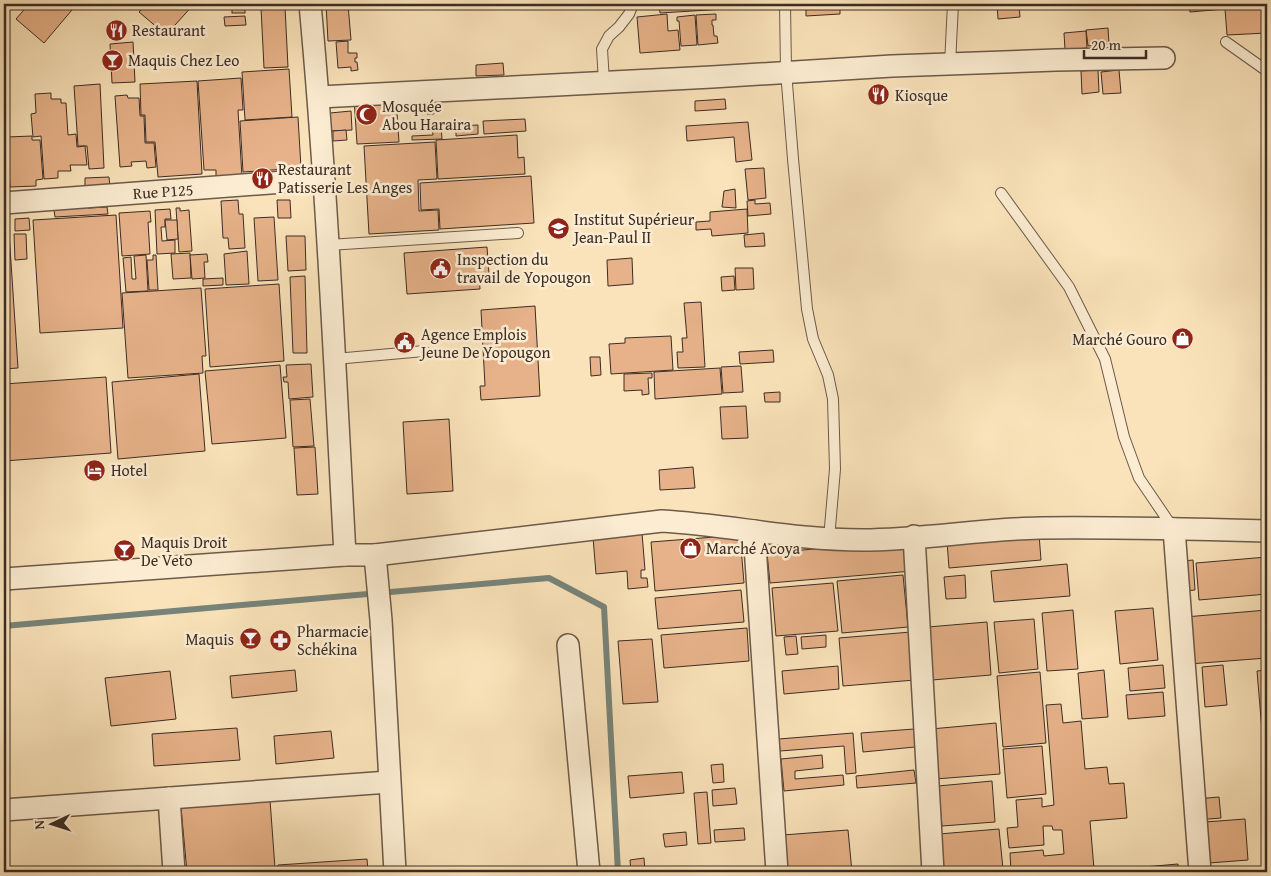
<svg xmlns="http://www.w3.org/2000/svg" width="1271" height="876" viewBox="0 0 1271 876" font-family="'Gentium Book Plus',serif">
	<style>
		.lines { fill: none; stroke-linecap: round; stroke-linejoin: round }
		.stream { stroke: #77847a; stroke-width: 6 }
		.building { fill: #e7b289; stroke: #3c2d25 }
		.lane-casing { stroke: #6c5a4a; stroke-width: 12 }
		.street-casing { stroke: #6c5a4a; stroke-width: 24 }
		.lane { stroke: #fcedd2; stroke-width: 10 }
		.street { stroke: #fcedd2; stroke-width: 21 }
		.labels { text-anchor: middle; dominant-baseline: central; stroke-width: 5; stroke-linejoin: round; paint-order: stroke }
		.poi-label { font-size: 16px; fill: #3c2d25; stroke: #fcedd2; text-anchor: start }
		.street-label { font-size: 16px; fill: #3c2d25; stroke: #fcedd2 }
	</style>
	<rect width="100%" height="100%" fill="#fae3ba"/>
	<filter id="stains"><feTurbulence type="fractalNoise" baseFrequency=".004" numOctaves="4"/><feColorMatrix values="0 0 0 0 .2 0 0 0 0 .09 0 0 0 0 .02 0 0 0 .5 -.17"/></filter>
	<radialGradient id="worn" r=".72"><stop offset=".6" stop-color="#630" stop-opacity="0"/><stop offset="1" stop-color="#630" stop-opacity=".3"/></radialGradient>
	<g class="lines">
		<path class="stream" d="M4 626 549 578 604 607 618 872"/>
	</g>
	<g class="building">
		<path d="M29 4H77L44 43 16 19Z"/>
		<path d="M147 4H194L166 35 139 12Z"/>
		<path d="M326 4H348L351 40 328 41Z"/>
		<path d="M659 4H758V7L660 13Z"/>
		<path d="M806 4H840V14L806 16Z"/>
		<path d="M997 4H1019L1020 17 998 19Z"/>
		<path d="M1189 4H1267V33L1227 35 1225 9 1190 12Z"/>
		<rect x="232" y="7" width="13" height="6"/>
		<path d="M285 7 288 67 264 68 261 8Z"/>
		<path d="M667 14 668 31 678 30 680 50 640 53 637 17Z"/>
		<path d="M716 14V20H712V25H713L714 36H717L718 43 698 45 696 15Z"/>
		<path d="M695 15 697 45 681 46 679 21H677V17Z"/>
		<path d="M245 16 246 25 225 26 224 17Z"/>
		<path d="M1108 28 1109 44 1088 46 1086 30Z"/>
		<path d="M1086 31 1087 48 1065 50 1064 33Z"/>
		<path d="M348 41V53H357V58H355V62H357L358 70 351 71V67L338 68 336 42Z"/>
		<path d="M133 42 135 82 112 83 110 44Z"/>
		<path d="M503 63 504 75 476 76V65Z"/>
		<path d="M289 69 292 117 245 120 242 72Z"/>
		<path d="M1098 70 1099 92 1082 94 1081 71Z"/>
		<path d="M1119 70 1121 93 1103 94 1101 72Z"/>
		<path d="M241 78 243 110H238L242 177 216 178V170H204L198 81Z"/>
		<path d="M197 81 202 174 158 177 155 142H146L145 115H141L140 84Z"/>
		<path d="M100 84 104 168 89 169 87 146H78L74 86Z"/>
		<path d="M51 93V99H61V103H66L68 135 76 134 77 147 85 146 87 165H70L71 171H58V178L44 179 41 136 33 137 31 114 36 113 35 94Z"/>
		<path d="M127 95 128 98H139L140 116H144L145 143H154L156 167 147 168 146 161 131 162 132 166 120 167 115 96Z"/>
		<path d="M354 98H396L399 142 357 144Z"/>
		<path d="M725 99 726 109 695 111V101Z"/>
		<path d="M433 105 434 114H427V106Z"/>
		<path d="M351 111 352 130 331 131 330 113Z"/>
		<path d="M298 117 301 168 243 172 240 121Z"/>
		<path d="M525 119 526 131 484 134 483 121Z"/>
		<path d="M748 122 752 160 736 162 734 137 687 141 686 126Z"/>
		<path d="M478 125V134L456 136V126Z"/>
		<path d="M432 126H441L442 139 412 140V136L433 135Z"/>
		<path d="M346 130 347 140 333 141V131Z"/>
		<path d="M517 135 518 158 524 157 525 174 438 179 436 140Z"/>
		<path d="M32 136V140H40L43 179 36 180V186L10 187 7 137Z"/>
		<path d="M4 141 8 188 4 189Z"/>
		<path d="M435 142 437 179 418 180 419 211 438 210 439 230 369 234 364 146Z"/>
		<path d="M764 168 766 198 748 200 745 169Z"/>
		<path d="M531 176 534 223 440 229 439 209 421 210 420 183Z"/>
		<path d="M109 177 110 188 85 189V178Z"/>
		<path d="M735 189 736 208 722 207 724 191Z"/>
		<path d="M238 200 239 214H243L245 248 229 249 228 238H223L221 201Z"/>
		<path d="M277 200H290L291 218H278Z"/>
		<path d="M755 200V204L770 203 771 214 748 216 747 201Z"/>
		<path d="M88 207V208L107 207 108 214 55 217 54 210Z"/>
		<path d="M176 208H180V211L189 210 192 251 179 252Z"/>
		<path d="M170 209 171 219H165V227H161L162 241 175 240V253L157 254 155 210Z"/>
		<path d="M747 209 748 233 712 236 711 229 696 230V222L710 221V212Z"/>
		<path d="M150 211 151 222H148L150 254 122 256 119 213Z"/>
		<path d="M116 215 123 328 40 333 33 220Z"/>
		<path d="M4 217H8L18 368 4 369Z"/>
		<path d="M274 217 278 280 258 281 254 218Z"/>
		<path d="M29 218 30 230 15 231V219Z"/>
		<path d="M165 220H177L178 239 167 240Z"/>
		<path d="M764 233 765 246 745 247 744 235Z"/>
		<path d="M14 234H26L27 259 15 260Z"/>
		<path d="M286 236H305L306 270 288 271Z"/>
		<path d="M487 247 489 274H479L480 289 407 294 404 253Z"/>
		<path d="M247 251 249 284 226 285 224 254Z"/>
		<path d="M190 253 191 278 173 279 171 254Z"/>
		<path d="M207 254 208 262H204L205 278 192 279 190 255Z"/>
		<path d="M146 255 148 291 126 292 123 258 131 257 132 279H136L134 256Z"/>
		<path d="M153 255H156L158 290H149L147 260H153Z"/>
		<path d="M632 258 633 284 608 286 607 260Z"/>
		<path d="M735 268H753L754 289 736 290Z"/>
		<path d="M305 276 307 353H293L290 277Z"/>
		<path d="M734 276 735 290 722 291 721 277Z"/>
		<path d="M223 278V285L203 286V279Z"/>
		<path d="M279 284 284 361 210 367 205 289Z"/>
		<path d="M201 288 206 356H202L203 373 128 378 122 293Z"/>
		<path d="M701 302 705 367 678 368 677 352H683L682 338H687L684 303Z"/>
		<path d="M535 306 540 396 481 400 480 386H485L481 310Z"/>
		<path d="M671 336 673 370 611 374 609 344 625 343V338Z"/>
		<path d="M773 350 774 362 740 364 739 352Z"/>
		<path d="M590 357H600L601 375 591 376Z"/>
		<path d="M311 364 313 397 289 399 288 382H284L283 377H287L286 365Z"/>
		<path d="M280 365 286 438 212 444 205 371Z"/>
		<path d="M741 366 743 392 723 393 721 367Z"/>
		<path d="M720 368 722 394 655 399 654 372Z"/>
		<path d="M652 373V378H648L649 394 642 395V390L624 391V374Z"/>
		<path d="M199 374 205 451 118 459 112 382Z"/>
		<path d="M106 377 111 453 4 461V384Z"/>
		<path d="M780 392V402H765L764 393Z"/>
		<path d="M310 399 314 446 293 447 290 400Z"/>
		<path d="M746 406 748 438 722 439 720 407Z"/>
		<path d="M449 419 453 491 407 494 403 422Z"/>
		<path d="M315 447 318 494 297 495 294 448Z"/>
		<path d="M693 467 695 488 660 490 659 470Z"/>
		<path d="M642 533 645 570H641V578H647L648 587 628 589 627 571 596 574 593 537Z"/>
		<path d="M1039 534 1041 560 949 568 947 542Z"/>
		<path d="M740 535 744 583 655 591 651 542Z"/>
		<path d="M909 541 912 571 770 583 767 553Z"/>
		<path d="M1267 557V594L1199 600 1196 563Z"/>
		<path d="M1193 560 1195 590 1185 591 1183 561Z"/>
		<path d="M1067 564 1070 596 994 602 991 571Z"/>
		<path d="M903 575 908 627 842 633 837 581Z"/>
		<path d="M965 575 966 598 946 599 944 577Z"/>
		<path d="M833 583 838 631 776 636 772 588Z"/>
		<path d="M741 590 744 622 658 629 655 598Z"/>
		<path d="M1153 608 1158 660 1120 664 1115 611Z"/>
		<path d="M1073 610 1078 669 1047 671 1042 613Z"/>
		<path d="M1267 610V658L1189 664 1185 617Z"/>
		<path d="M1034 619 1038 669 999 673 994 622Z"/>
		<path d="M987 622 991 675 932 680 928 627Z"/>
		<path d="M747 628 749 661 664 668 661 635Z"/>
		<path d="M911 632 915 680 843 686 839 638Z"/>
		<path d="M826 635V647L802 649 801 637Z"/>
		<path d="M796 636 798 654 786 655 784 637Z"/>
		<path d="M652 639 658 702 623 704 618 641Z"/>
		<path d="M1163 665 1165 688 1130 691 1128 668Z"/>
		<path d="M1223 665 1227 705 1205 707 1202 667Z"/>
		<path d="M838 666 839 689 784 694 782 671Z"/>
		<path d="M295 670 297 691 232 698 230 676Z"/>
		<path d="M1104 670 1108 717 1082 719 1078 673Z"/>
		<path d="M1267 670V731H1262L1257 671Z"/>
		<path d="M170 671 176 719 111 726 105 678Z"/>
		<path d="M1040 672 1046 743 1003 747 997 676Z"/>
		<path d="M1163 692 1165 716 1128 719 1126 695Z"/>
		<path d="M1061 704 1063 723 1081 721 1085 769 1107 767 1109 784 1124 783 1127 818 1090 821 1094 869 1058 872H1011L1010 853 1043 850 1044 856 1064 854 1062 830H1053L1052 826H1043L1044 845 1009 848 1007 828 1018 827 1016 800 1042 798V807L1054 805 1046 705Z"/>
		<path d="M996 723 1000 774 935 779 931 729Z"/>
		<path d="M237 728 240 760 154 766 152 734Z"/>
		<path d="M914 729 915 747 863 752 861 733Z"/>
		<path d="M331 731 334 758 276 764 274 736Z"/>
		<path d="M853 733 856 773 846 774 844 746 780 751 779 739Z"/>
		<path d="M1267 737V777L1264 738Z"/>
		<path d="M1042 746 1046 794 1007 798 1003 749Z"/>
		<path d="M822 755 823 768 795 771V779L843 775 844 785 784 791 781 759Z"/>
		<path d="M723 764 724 782 713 783 711 765Z"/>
		<path d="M914 770 916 783 857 788 856 776Z"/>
		<path d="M682 772 684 793 630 798 628 776Z"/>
		<path d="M992 781 995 822 942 826 938 786Z"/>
		<path d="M735 788 737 804 713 806 712 790Z"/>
		<path d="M707 792 711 843 698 844 694 793Z"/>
		<path d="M1219 797 1221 818 1197 820 1196 799Z"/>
		<path d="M270 800 275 868 218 872H187L181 808Z"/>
		<path d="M1245 819 1248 860 1209 863 1205 822Z"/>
		<path d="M744 828 745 840 715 842 714 830Z"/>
		<path d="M999 829 1003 869 942 872 939 834Z"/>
		<path d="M848 830 852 872H787L783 835Z"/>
		<path d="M686 832 687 845 665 847 663 834Z"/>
		<path d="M644 858 645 872H631L630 860Z"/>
		<path d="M367 859 368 872H278V865Z"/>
		<path d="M1178 864V872H1087Z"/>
	</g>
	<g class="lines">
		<defs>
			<g id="lane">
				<path d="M785 4 786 71 793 159 807 309 813 339 828 375 833 399 835 469 829 539"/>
				<path d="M1226 42 1267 71"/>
				<path d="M950 64 953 4"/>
				<path d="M604 82 602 49 609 36 619 27 629 14 633 4"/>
				<path d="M1001 193 1069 287 1105 359 1124 437 1139 478 1173 528"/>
				<path d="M328 245 518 233"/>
				<path d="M335 359 424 351"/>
			</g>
			<g id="street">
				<path d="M319 97 712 77 892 66 1056 60 1164 58"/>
				<path d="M4 203 323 179"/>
				<path d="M1174 529 1200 872"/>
				<path d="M754 531 777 872"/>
				<path d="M914 536 933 872"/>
				<path d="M345 555H375L662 521C729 525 795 540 862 540 921 540 981 529 1040 528 1116 527 1192 529 1267 531"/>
				<path d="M375 555 381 620 395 872"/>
				<path d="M4 579 345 555C335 371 327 187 310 4"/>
				<path d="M568 645 589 872"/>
				<path d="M169 798 174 872"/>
				<path d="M4 810 389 782"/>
			</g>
		</defs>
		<use href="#lane" class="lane-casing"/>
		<use href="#street" class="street-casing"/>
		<use href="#lane" class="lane"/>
		<use href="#street" class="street"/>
	</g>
	<defs>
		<symbol id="restaurant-disc" viewBox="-11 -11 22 22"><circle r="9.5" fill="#8f2418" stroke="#fcedd2"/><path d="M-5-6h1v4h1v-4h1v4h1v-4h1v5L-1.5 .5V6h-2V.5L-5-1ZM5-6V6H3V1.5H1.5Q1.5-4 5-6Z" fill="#fff"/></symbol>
		<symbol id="bar-disc" viewBox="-11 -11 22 22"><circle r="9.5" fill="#8f2418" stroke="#fcedd2"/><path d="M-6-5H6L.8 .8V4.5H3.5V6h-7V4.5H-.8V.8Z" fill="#fff"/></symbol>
		<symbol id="mosque-disc" viewBox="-11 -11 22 22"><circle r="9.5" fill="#8f2418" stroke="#fcedd2"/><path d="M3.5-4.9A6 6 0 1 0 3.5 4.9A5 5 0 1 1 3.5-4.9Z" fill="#fff"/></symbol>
		<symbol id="university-disc" viewBox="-11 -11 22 22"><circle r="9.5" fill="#8f2418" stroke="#fcedd2"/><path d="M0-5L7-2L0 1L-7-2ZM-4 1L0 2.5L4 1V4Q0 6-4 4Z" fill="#fff"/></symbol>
		<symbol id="civic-disc" viewBox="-11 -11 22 22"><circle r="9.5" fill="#8f2418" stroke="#fcedd2"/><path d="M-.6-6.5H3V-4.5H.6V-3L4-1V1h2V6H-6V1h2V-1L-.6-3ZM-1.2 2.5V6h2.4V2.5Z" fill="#fff"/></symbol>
		<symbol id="shop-disc" viewBox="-11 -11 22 22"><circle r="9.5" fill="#8f2418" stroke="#fcedd2"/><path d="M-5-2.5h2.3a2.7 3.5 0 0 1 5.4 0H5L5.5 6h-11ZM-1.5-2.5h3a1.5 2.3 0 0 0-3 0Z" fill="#fff"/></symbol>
		<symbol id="hotel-disc" viewBox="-11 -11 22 22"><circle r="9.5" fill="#8f2418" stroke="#fcedd2"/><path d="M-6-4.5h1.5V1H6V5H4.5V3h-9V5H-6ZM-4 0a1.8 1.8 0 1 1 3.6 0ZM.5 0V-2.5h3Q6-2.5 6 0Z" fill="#fff"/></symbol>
		<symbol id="pharmacy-disc" viewBox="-11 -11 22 22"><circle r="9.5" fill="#8f2418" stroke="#fcedd2"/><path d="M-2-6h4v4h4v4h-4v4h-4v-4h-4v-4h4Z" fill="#fff"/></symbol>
	</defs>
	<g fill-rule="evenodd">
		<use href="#restaurant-disc" x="104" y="18" width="25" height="25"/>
		<use href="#bar-disc" x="100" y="48" width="25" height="25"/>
		<use href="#restaurant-disc" x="866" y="82" width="25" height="25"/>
		<use href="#mosque-disc" x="354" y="102" width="25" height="25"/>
		<use href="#restaurant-disc" x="250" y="166" width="25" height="25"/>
		<use href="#university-disc" x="546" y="216" width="25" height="25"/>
		<use href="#civic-disc" x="428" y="256" width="25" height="25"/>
		<use href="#shop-disc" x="1170" y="326" width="25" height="25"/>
		<use href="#civic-disc" x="392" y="330" width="25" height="25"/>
		<use href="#hotel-disc" x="82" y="458" width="25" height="25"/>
		<use href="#shop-disc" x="678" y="536" width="25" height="25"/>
		<use href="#bar-disc" x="112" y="538" width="25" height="25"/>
		<use href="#bar-disc" x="238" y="626" width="25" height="25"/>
		<use href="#pharmacy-disc" x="268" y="628" width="25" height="25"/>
	</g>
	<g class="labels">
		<g class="poi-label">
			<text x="132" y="30">Restaurant</text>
			<text x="128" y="60">Maquis Chez Leo</text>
			<text x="895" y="95">Kiosque</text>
			<text x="382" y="106">Mosquée<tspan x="382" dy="18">Abou Haraira</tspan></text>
			<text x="278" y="169">Restaurant<tspan x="278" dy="18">Patisserie Les Anges</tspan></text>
			<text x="574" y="219">Institut Supérieur<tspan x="574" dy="18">Jean-Paul II</tspan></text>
			<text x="457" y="259">Inspection du<tspan x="457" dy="18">travail de Yopougon</tspan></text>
			<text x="421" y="334">Agence Emplois<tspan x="421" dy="18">Jeune De Yopougon</tspan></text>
			<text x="1167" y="339" text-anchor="end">Marché Gouro</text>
			<text x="111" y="470">Hotel</text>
			<text x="141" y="542">Maquis Droit<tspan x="141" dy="18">De Veto</tspan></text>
			<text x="706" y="548">Marché Acoya</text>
			<text x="297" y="631">Pharmacie<tspan x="297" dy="18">Schékina</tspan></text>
			<text x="234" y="639" text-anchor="end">Maquis</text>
		</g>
		<g class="street-label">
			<text transform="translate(163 191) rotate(-4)">Rue P125</text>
		</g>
	</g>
	<rect width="1271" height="876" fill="none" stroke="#fae3ba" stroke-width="20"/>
	<rect x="5" y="5" width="1261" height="866" fill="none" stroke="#3c2d25" stroke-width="2.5"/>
	<rect x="10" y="10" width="1251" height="856" fill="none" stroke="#3c2d25"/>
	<g transform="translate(52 824) rotate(266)" stroke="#fcedd2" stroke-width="4" paint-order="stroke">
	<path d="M0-4L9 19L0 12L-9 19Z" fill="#3c2d25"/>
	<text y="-8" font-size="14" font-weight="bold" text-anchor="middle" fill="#3c2d25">N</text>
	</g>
	<path d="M1084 50v8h62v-8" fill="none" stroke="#3c2d25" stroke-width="2.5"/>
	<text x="1091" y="50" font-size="15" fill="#3c2d25" stroke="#fcedd2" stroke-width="4" paint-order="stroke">20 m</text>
	<rect width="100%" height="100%" filter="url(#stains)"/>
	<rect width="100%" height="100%" fill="url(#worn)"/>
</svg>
